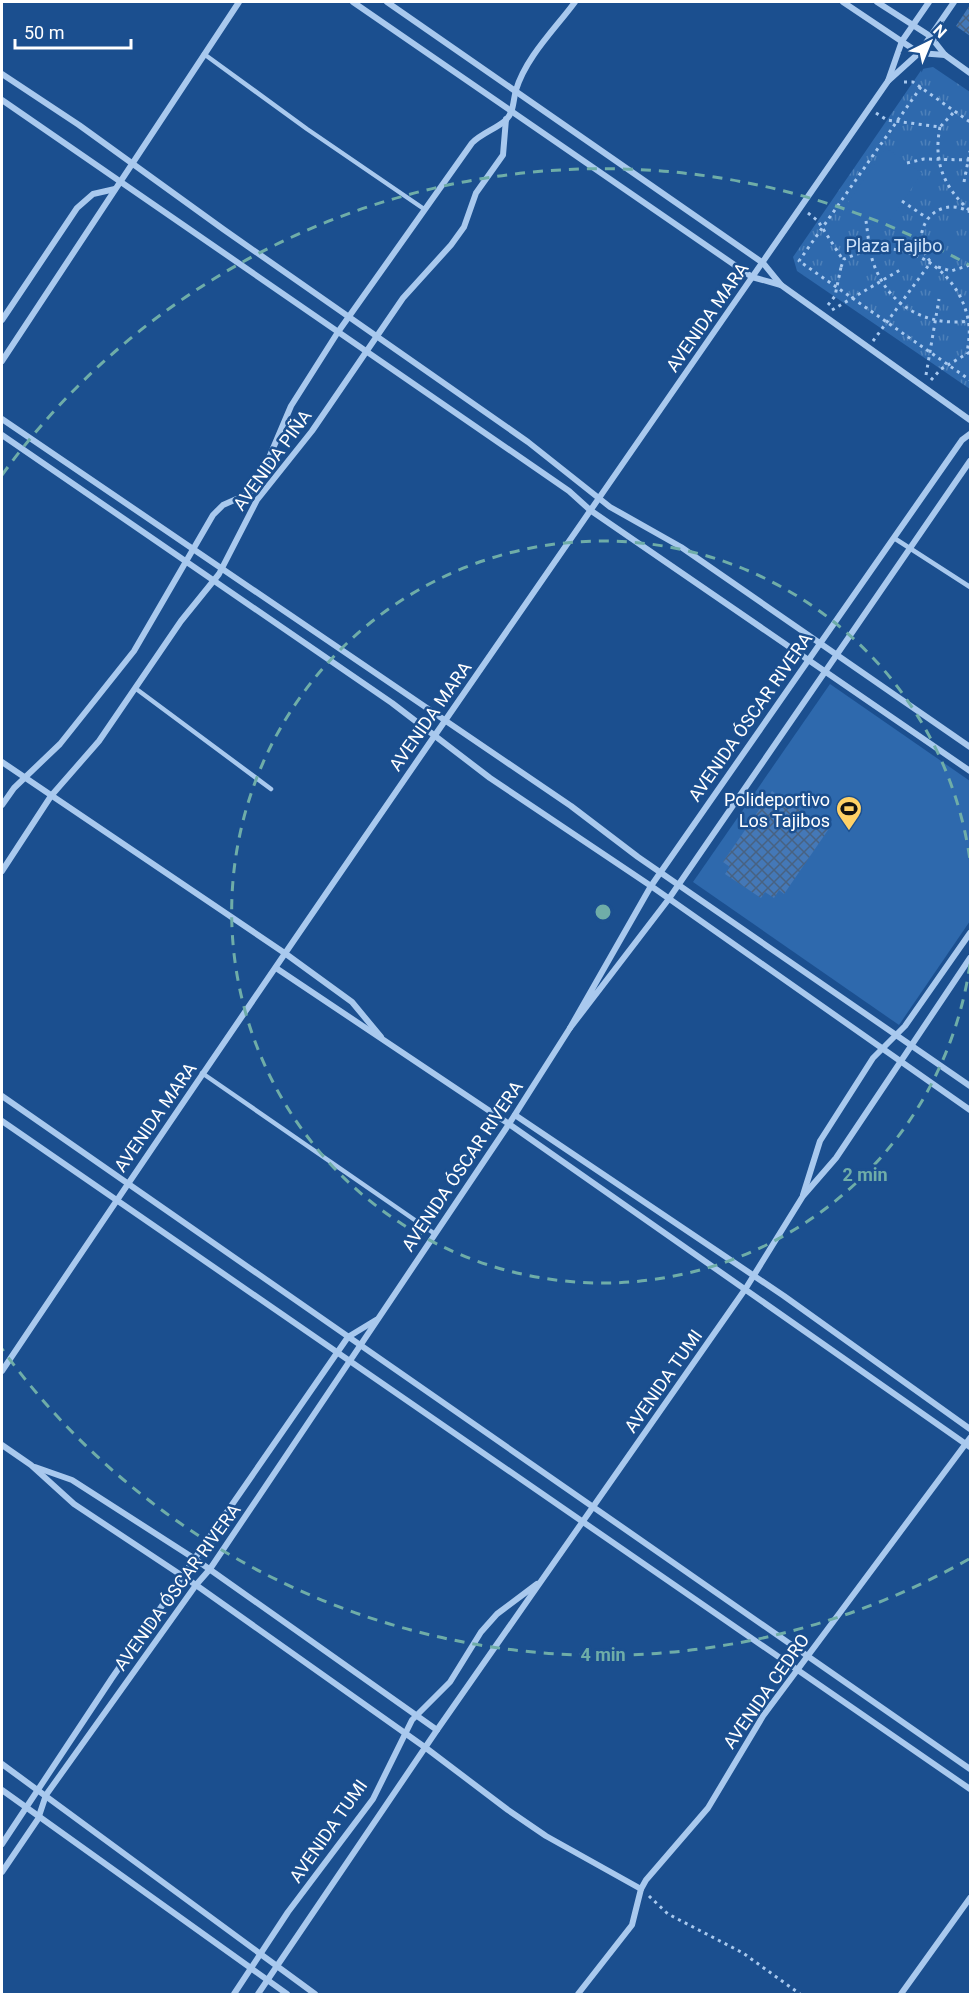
<svg xmlns="http://www.w3.org/2000/svg" width="972" height="1996" viewBox="0 0 972 1996" font-family="Roboto,sans-serif">
	<style>
		.park { fill: url(#park-tufts) }
		.pitch { fill: #2e69ad }
		.building { fill: url(#building-cross-hatch) }
		.lines { fill: none; stroke-linecap: round; stroke-linejoin: round }
		.path { stroke: #a9c9ee; stroke-width: 3; stroke-dasharray: 3 4.5; stroke-linecap: butt }
		.service { stroke: #a9c9ee; stroke-width: 4.5 }
		.minor { stroke: #a9c9ee; stroke-width: 6 }
		.ring { fill: none; stroke: #6fada8; stroke-width: 3; stroke-dasharray: 10 8 }
		.labels { text-anchor: middle; dominant-baseline: central; stroke-width: 5; stroke-linejoin: round; paint-order: stroke }
		.park-label { font-size: 18px; fill: #cfe3fa; stroke: #1b4f8f }
		.street-label { font-size: 18px; fill: #fff; stroke: #1b4f8f }
		.poi-label { font-size: 18px; fill: #fff; stroke: #1b4f8f; text-anchor: end }
		.centre { fill: #6fada8; stroke: #1b4f8f; stroke-width: 3 }
		.ring-label { font-size: 18px; text-anchor: middle; font-weight: bold; fill: #6fada8; stroke: #1b4f8f; stroke-width: 5; stroke-linejoin: round; paint-order: stroke }
	</style>
	<defs>
		<pattern id="park-tufts" width="24" height="20" patternUnits="userSpaceOnUse" patternTransform="scale(1.5)"><rect width="24" height="20" fill="#2e69ad"/><path d="M3 7l-1-3M5 7V3M7 7l1-3M15 17l-1-3M17 17v-4M19 17l1-3" fill="none" stroke="#4d80b9"/></pattern>
		<pattern id="building-cross-hatch" width="8" height="8" patternUnits="userSpaceOnUse" patternTransform="scale(1.5)"><rect width="8" height="8" fill="#4478b7"/><path d="M0 0l8 8M0 8l8-8" fill="none" stroke="#486282"/></pattern>
	</defs>
	<rect width="100%" height="100%" fill="#1b4f8f"/>
	<path class="park" d="M933 67 970 92V389L797 271 793 257 922 69Z"/>
	<g class="pitch">
		<path d="M886 148 922 173 882 232 845 207Z"/>
		<path d="M830 684 970 781V921L899 1025 693 882Z"/>
	</g>
	<g class="building">
		<path d="M970 5V36L956 26Z"/>
		<path d="M772 791 828 830 784 894 779 890 774 898 765 892 761 898 725 874 730 867 723 862Z"/>
	</g>
	<g class="lines">
		<g class="path">
			<path d="M904 82H913L970 122"/>
			<path d="M921 87 799 261 970 380"/>
			<path d="M876 113 887 120 940 127 955 111"/>
			<path d="M940 127C933 162 944 187 969 210"/>
			<path d="M907 163 924 159 970 160"/>
			<path d="M964 182 970 151"/>
			<path d="M902 201 927 218"/>
			<path d="M808 213 818 221 843 260"/>
			<path d="M866 221C868 234 869 250 873 262 888 306 926 327 970 321"/>
			<path d="M930 261C906 232 936 193 970 212"/>
			<path d="M841 267 844 259C852 256 861 252 870 250 918 241 964 279 969 326 970 335 968 345 967 354"/>
			<path d="M938 267 951 271 970 265"/>
			<path d="M828 305 835 296 841 267"/>
			<path d="M832 310 900 270"/>
			<path d="M873 341 931 262"/>
			<path d="M926 375 939 299"/>
			<path d="M931 380 941 369 970 352"/>
			<path d="M649 1896 668 1914 743 1953 800 1994"/>
		</g>
		<g class="service">
			<path d="M204 54 307 129 424 209"/>
			<path d="M894 538 970 587"/>
			<path d="M135 688 271 789"/>
			<path d="M202 1073 435 1234"/>
		</g>
		<g class="minor">
			<path d="M353 2 752 277 781 285"/>
			<path d="M387 2 763 263 781 285 970 420"/>
			<path d="M843 2 919 53 945 55"/>
			<path d="M877 2 930 36 945 55 970 73"/>
			<path d="M2 74 79 125 223 229 528 442 610 507 681 547 970 747"/>
			<path d="M888 81 902 41 929 2"/>
			<path d="M2 100 569 491 590 510 970 771"/>
			<path d="M2 320 77 208 93 194 115 189"/>
			<path d="M2 361 239 2"/>
			<path d="M2 419 571 806 638 857 970 1086"/>
			<path d="M970 434 962 440 651 886 570 1028 668 900 970 461"/>
			<path d="M2 435 392 703 490 778 651 886 970 1110"/>
			<path d="M2 762 286 954 352 1002 381 1037"/>
			<path d="M2 805 14 788 60 744 134 651 213 515 223 505 250 493 260 479 291 406 338 332 472 143C482 133 496 129 506 120 514 112 513 100 516 90 526 57 555 29 575 2"/>
			<path d="M2 871 51 796 99 741 181 621 219 574 257 500 312 431 403 298 451 245 464 227 476 193 503 155 506 119"/>
			<path d="M276 968 509 1124 970 1447"/>
			<path d="M2 1096 970 1769"/>
			<path d="M515 1115 784 1296 970 1429"/>
			<path d="M2 1121 970 1789"/>
			<path d="M803 1195 820 1141 873 1058 905 1026 970 933"/>
			<path d="M2 1371C292 938 591 510 888 81L919 53 954 2"/>
			<path d="M2 1445 31 1465 74 1504 196 1585 426 1748 508 1810 546 1836 641 1889"/>
			<path d="M35 1467 72 1480 195 1559 437 1730"/>
			<path d="M2 1764 315 1994"/>
			<path d="M2 1790 287 1994"/>
			<path d="M2 1844 112 1678 348 1337 376 1320"/>
			<path d="M2 1872 38 1819 46 1795 196 1585 210 1569 509 1124 570 1028"/>
			<path d="M234 1994 288 1912 373 1799 412 1720 450 1682 481 1632 497 1614 537 1584"/>
			<path d="M258 1994 437 1730 746 1288 803 1196 836 1158 970 958"/>
			<path d="M578 1994 632 1925 641 1889 646 1880 708 1808 763 1716 970 1438"/>
			<path d="M901 1994 970 1898"/>
		</g>
	</g>
	<g class="ring">
		<path d="M970 964A371 371 0 1 1 970 860"/>
		<path d="M969 1559A743 743 0 0 1 2 1349M2 475A743 743 0 0 1 969 265"/>
	</g>
	<defs>
		<symbol id="stadium-pin" viewBox="-11 -11 22 30"><path d="M0 17L-7.5 6A9.5 9.5 0 1 1 7.5 6Z" fill="#ffd166" stroke="#1b4f8f"/><path d="M0-5a6.5 5 0 1 0 0 10a6.5 5 0 1 0 0-10ZM-3.5-1.8h7v3.6h-7Z" fill="#111"/></symbol>
	</defs>
	<g fill-rule="evenodd">
		<use href="#stadium-pin" x="834" y="794" width="30" height="40"/>
	</g>
	<g class="labels">
		<g class="park-label">
			<text x="894" y="245">Plaza Tajibo</text>
		</g>
		<g class="street-label">
			<text transform="translate(707 317) rotate(-55)">AVENIDA MARA</text>
			<text transform="translate(272 460) rotate(-54)">AVENIDA PIÑA</text>
			<text transform="translate(430 716) rotate(-55)">AVENIDA MARA</text>
			<text transform="translate(750 717) rotate(-55)">AVENIDA ÓSCAR RIVERA</text>
			<text transform="translate(155 1117) rotate(-55)">AVENIDA MARA</text>
			<text transform="translate(462 1166) rotate(-56)">AVENIDA ÓSCAR RIVERA</text>
			<text transform="translate(663 1381) rotate(-55)">AVENIDA TUMI</text>
			<text transform="translate(177 1587) rotate(-54)">AVENIDA ÓSCAR RIVERA</text>
			<text transform="translate(766 1691) rotate(-55)">AVENIDA CEDRO</text>
			<text transform="translate(328 1831) rotate(-55)">AVENIDA TUMI</text>
		</g>
		<g class="poi-label">
			<text x="830" y="799">Polideportivo<tspan x="830" dy="21">Los Tajibos</tspan></text>
		</g>
	</g>
	<circle cx="603" cy="912" r="9" class="centre"/>
	<g class="ring-label">
		<text x="865" y="1181">2 min</text>
		<text x="603" y="1661">4 min</text>
	</g>
	<rect width="972" height="1996" fill="none" stroke="#ffffff" stroke-width="6"/>
	<g transform="translate(930 42) rotate(43)" stroke="#1b4f8f" stroke-width="4.5" paint-order="stroke">
	<path d="M0-4.5L10 22L0 15L-10 22Z" fill="#ffffff"/>
	<text y="-9" font-size="16" font-weight="bold" text-anchor="middle" fill="#ffffff">N</text>
	</g>
	<path d="M15 39v9h116v-9" fill="none" stroke="#ffffff" stroke-width="3"/>
	<text x="24" y="39" font-size="18" fill="#ffffff" stroke="#1b4f8f" stroke-width="4.5" paint-order="stroke">50 m</text>
</svg>
